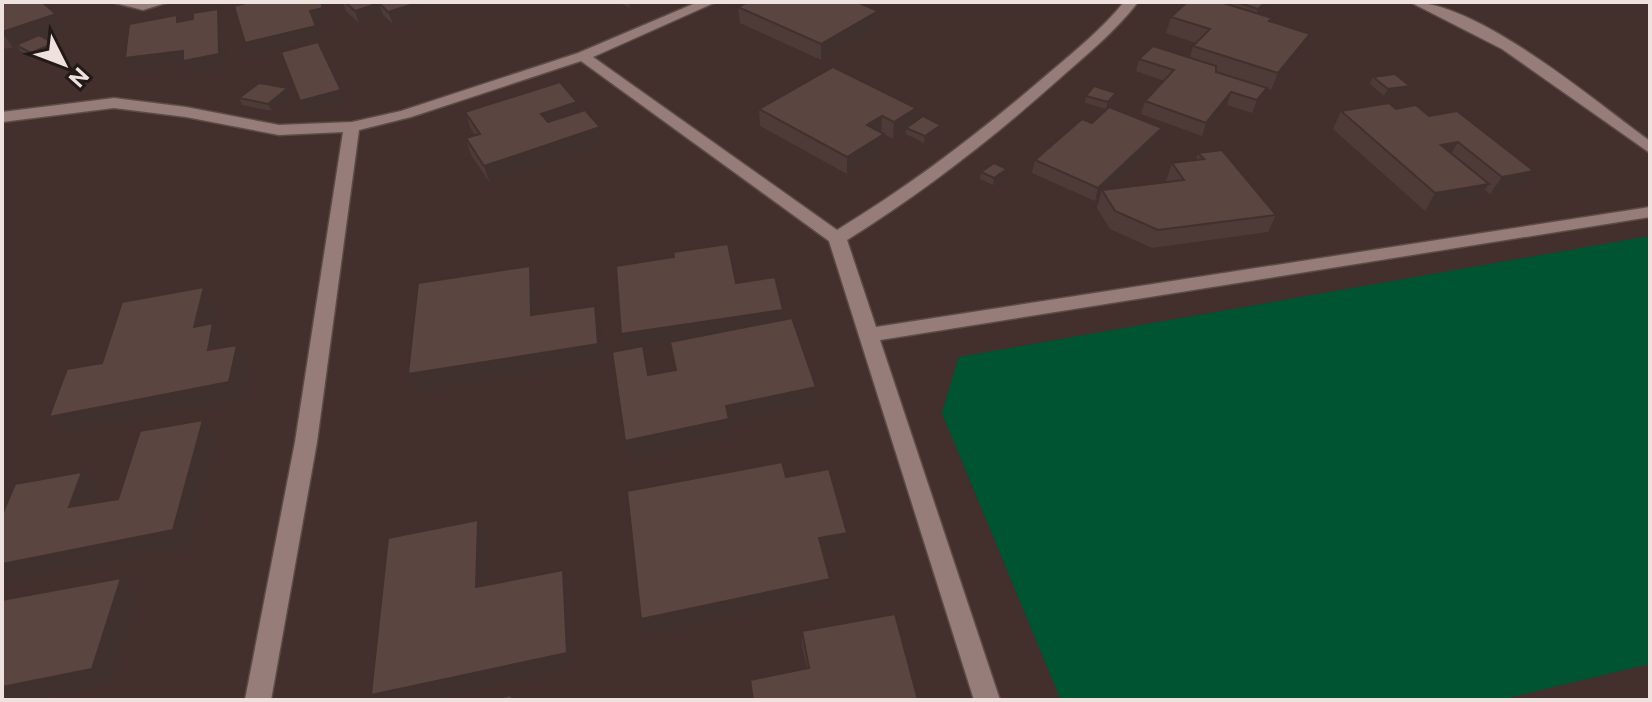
<svg xmlns="http://www.w3.org/2000/svg" width="1652" height="702" viewBox="0 0 1652 702" font-family="'Public Sans',sans-serif">
	<style>
		.green { fill: #005432 }
		.lines { fill: none; stroke-linecap: round; stroke-linejoin: round }
		.minor-casing { stroke: #5c4c48; stroke-width: 3 }
		.minor { fill: #967d79; fill-rule: evenodd }
		.wall { fill: #4e3b38 }
		.shaded-wall { fill: #40302e }
		.building { fill: #5b4541; stroke: #40302e; stroke-width: 2 }
	</style>
	<rect width="100%" height="100%" fill="#432f2b"/>
	<path class="green" d="M1650 236V664L1500 700H1061L942 413 959 357Z"/>
	<g class="lines">
		<defs>
			<g id="minor">
				<path d="M111 2H169L143 10Z"/>
				<path d="M698 2H716L593 57 837 230C913 184 982 131 1049 73 1075 51 1102 29 1124 2H1138C1115 32 1086 55 1058 80 992 139 922 193 847 240L876 327 1650 207V217L880 340 1000 700H974L829 241 581 61 411 117 359 130 317 442 271 700H245L295 442 343 132 279 135 186 117 114 108 2 122V112L114 98 186 107 279 125 352 122 401 111 578 53Z"/>
				<path d="M1410 2C1479 2 1593 100 1650 141V153L1502 49Z"/>
			</g>
		</defs>
		<use href="#minor" class="minor-casing"/>
		<use href="#minor" class="minor"/>
	</g>
	<g class="wall">
		<path d="M2 2 54 4 47 6 66 30 44 38 58 50 35 59 20 51 17 47 2 49Z"/>
		<path d="M343 2H443L445 7 393 24 383 15 359 23 346 11Z"/>
		<path d="M618 2H643L630 8Z"/>
		<path d="M1187 2H1274L1261 14 1272 18 1271 22 1310 34 1303 50 1271 90 1267 88 1262 101 1252 113 1227 105 1202 136 1141 114 1145 101 1164 81 1136 71 1139 59 1190 57 1193 46 1196 43 1166 33 1171 17Z"/>
		<path d="M738 7 878 27 821 60 740 23Z"/>
		<path d="M1373 77 1406 93 1384 96 1370 84Z"/>
		<path d="M288 88 291 95 272 111 242 105 239 98Z"/>
		<path d="M1086 96 1114 99 1106 109 1085 103Z"/>
		<path d="M916 108 915 122 941 132 924 143 906 134V131L893 139 884 134 883 151 847 174 760 126 759 109Z"/>
		<path d="M1341 111 1429 116 1534 171 1522 188 1490 194 1485 190 1477 201 1425 211 1333 129Z"/>
		<path d="M465 112H579L600 127 603 144 490 183 471 155 466 138 475 135 471 129Z"/>
		<path d="M1092 123 1158 141 1108 189 1167 182 1166 181 1172 163 1196 160 1198 153 1276 215 1268 232 1152 248 1110 229 1097 208 1100 197 1095 201 1032 173 1035 160Z"/>
		<path d="M981 172 1006 176 993 185 980 179Z"/>
		<path d="M802 631 918 700 807 669 802 646Z"/>
	</g>
	<g class="shaded-wall">
		<path d="M14 2H53L54 4 23 16Z"/>
		<path d="M420 2H443L445 7 393 24 388 12Z"/>
		<path d="M629 2H643L630 8Z"/>
		<path d="M1266 2H1274L1254 21 1258 9Z"/>
		<path d="M379 3 383 15 359 23 355 11Z"/>
		<path d="M323 8 328 20 315 23 310 11Z"/>
		<path d="M218 9 224 21 225 67 190 74 185 64 133 70 125 58 183 51Z"/>
		<path d="M878 11V27L821 60V44Z"/>
		<path d="M56 14 66 30 19 46 16 45 17 47 13 48 2 32Z"/>
		<path d="M316 26 321 39 251 55 245 43Z"/>
		<path d="M1310 34 1303 50 1271 90 1278 73Z"/>
		<path d="M54 43 58 50 35 59 31 53Z"/>
		<path d="M1410 86 1406 93 1384 96 1388 89Z"/>
		<path d="M288 88 291 95 272 111 268 104Z"/>
		<path d="M1267 88 1262 101 1252 113 1257 100Z"/>
		<path d="M341 90 346 102 306 113 300 101Z"/>
		<path d="M1231 92 1227 105 1202 136 1206 123Z"/>
		<path d="M1116 93 1114 99 1106 109 1108 102Z"/>
		<path d="M577 102 580 119 545 131 541 114Z"/>
		<path d="M916 108 915 125 906 128V131L893 139 894 122Z"/>
		<path d="M882 116 881 133 867 125Z"/>
		<path d="M941 125V132L924 143 925 136Z"/>
		<path d="M600 127 603 144 490 183 484 166Z"/>
		<path d="M1162 128 1158 141 1104 193 1102 190 1100 197 1095 201 1098 188Z"/>
		<path d="M884 134 883 151 847 174V157Z"/>
		<path d="M1458 142 1448 159 1441 145Z"/>
		<path d="M1007 169 1006 176 993 185 994 178Z"/>
		<path d="M1534 171 1522 188 1490 194 1502 177Z"/>
		<path d="M1489 184 1477 201 1425 211 1435 193Z"/>
		<path d="M530 266 536 284V333L531 315Z"/>
		<path d="M204 287 215 305 207 344 194 327Z"/>
		<path d="M595 306 600 323 602 361 416 392 408 374Z"/>
		<path d="M783 310 784 328 625 352 621 334Z"/>
		<path d="M213 323 226 341 220 368 208 350Z"/>
		<path d="M237 345 248 362 242 399 66 434 49 417Z"/>
		<path d="M816 387V405L730 423 731 437 630 458 625 441 726 406Z"/>
		<path d="M203 420 217 437 189 547 2 584V564L173 530Z"/>
		<path d="M82 472 99 489 87 524 69 507Z"/>
		<path d="M478 520 487 537 485 602 476 587Z"/>
		<path d="M847 533V549L819 555V538Z"/>
		<path d="M563 570 570 586 573 668 425 700H376L371 695Z"/>
		<path d="M121 578 139 593 111 684 29 700H2V687Z"/>
		<path d="M830 579V594L646 634 641 619Z"/>
	</g>
	<g class="building">
		<path d="M2 2H42L56 14 2 32Z"/>
		<path d="M250 2H321L323 8 310 11 316 26 245 43 234 6Z"/>
		<path d="M345 2H420L388 12 379 3 355 11Z"/>
		<path d="M748 2H857L878 11 821 44 738 7Z"/>
		<path d="M1187 2H1220L1272 18 1269 21 1310 34 1278 73 1193 46 1210 29 1171 17Z"/>
		<path d="M1237 2H1266L1258 9Z"/>
		<path d="M218 9 219 54 183 61V51L125 58 129 24 177 15V22L193 19V13Z"/>
		<path d="M39 35 54 43 31 53 16 45Z"/>
		<path d="M318 42 341 90 300 101 281 52Z"/>
		<path d="M1153 46 1216 66V72L1267 88 1257 100 1231 92 1206 123 1145 101 1174 70 1139 59Z"/>
		<path d="M833 67 916 108 894 122 882 116 867 125 884 134 847 157 759 109Z"/>
		<path d="M1395 74 1410 86 1388 89 1373 77Z"/>
		<path d="M560 82 577 102 541 114 548 122 585 110 600 127 484 166 466 138 480 134 465 112Z"/>
		<path d="M259 83 288 88 268 104 239 98Z"/>
		<path d="M1094 86 1116 93 1108 102 1086 96Z"/>
		<path d="M1389 103 1396 109 1416 105 1429 116 1457 111 1534 171 1502 177 1458 142 1441 145 1489 184 1435 193 1341 111Z"/>
		<path d="M1109 107 1162 128 1098 188 1035 160 1082 119 1092 123Z"/>
		<path d="M923 116 941 125 925 136 906 128Z"/>
		<path d="M1222 150 1276 215 1158 230 1115 211 1102 190 1184 180 1172 163 1204 159 1198 153Z"/>
		<path d="M994 163 1007 169 994 178 981 172Z"/>
		<path d="M728 244 736 283 775 277 783 310 621 334 616 266 674 257 673 252Z"/>
		<path d="M530 266 531 315 595 306 598 344 408 374 418 283Z"/>
		<path d="M204 287 194 327 213 323 208 350 237 345 229 382 49 417 67 369 102 363 122 302Z"/>
		<path d="M792 318 816 387 726 406 729 419 625 441 612 352 643 346 648 375 676 370 670 342Z"/>
		<path d="M203 420 173 530 2 564V515L15 484 82 472 69 507 118 499 140 431Z"/>
		<path d="M782 462 786 477 829 469 847 533 819 538 830 579 641 619 627 491Z"/>
		<path d="M478 520 476 587 563 570 567 653 371 695 388 538Z"/>
		<path d="M121 578 92 669 2 687V600Z"/>
		<path d="M895 614 918 700H753L750 680 809 668 802 631Z"/>
		<path d="M511 695 512 700H493Z"/>
	</g>
	<rect width="1652" height="702" fill="none" stroke="#eee1de" stroke-width="8"/>
	<g transform="translate(64 64) rotate(132)" stroke="#231a18" stroke-width="6" paint-order="stroke">
	<path d="M0-6L14 30L0 20L-14 30Z" fill="#eee1de"/>
	<text y="-12" font-size="22" font-weight="bold" text-anchor="middle" fill="#eee1de">N</text>
	</g>
</svg>
